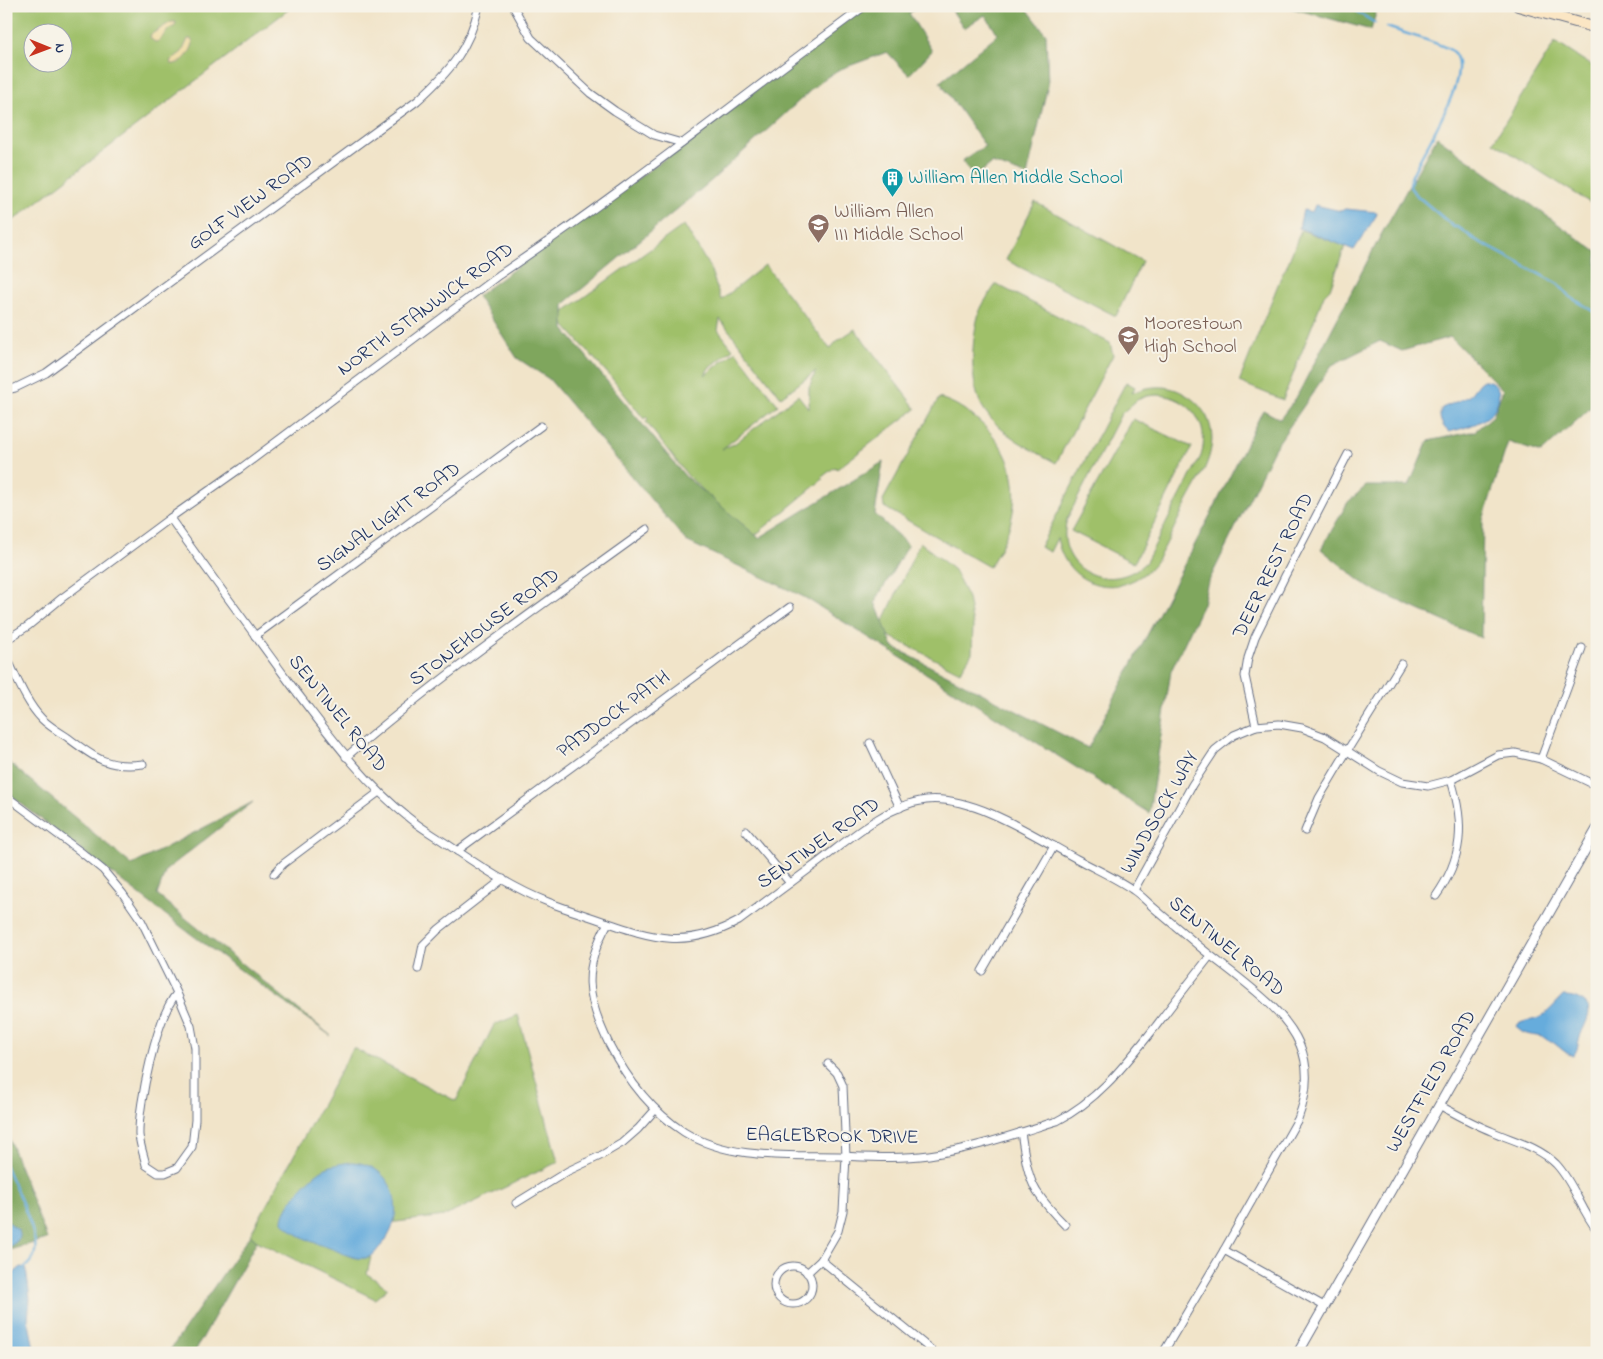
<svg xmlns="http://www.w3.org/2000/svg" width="1603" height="1359" viewBox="0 0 1603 1359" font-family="'Indie Flower',sans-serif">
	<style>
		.green { fill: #9fc069; stroke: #5d7864; fill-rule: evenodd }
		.forest { fill: #7fa65d; stroke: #4d6a5e }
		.sand { fill: #eeda9e; stroke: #84847e }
		.water { fill: #66acdc; stroke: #406e9d }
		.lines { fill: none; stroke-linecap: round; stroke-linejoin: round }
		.stream { stroke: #66acdc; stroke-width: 2.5 }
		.minor-casing { stroke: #666e83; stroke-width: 9 }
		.tertiary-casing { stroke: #666e83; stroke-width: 11 }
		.secondary-casing { stroke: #666e83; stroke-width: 12 }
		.minor { stroke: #fff; stroke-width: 7 }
		.tertiary { stroke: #fff; stroke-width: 9 }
		.secondary { stroke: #fbe6c4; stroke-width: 10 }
		.labels { text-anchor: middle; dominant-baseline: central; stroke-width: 4; stroke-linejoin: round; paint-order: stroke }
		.culture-label { font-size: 20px; fill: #0d838f; stroke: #f7f3e8; text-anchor: start }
		.street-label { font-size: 20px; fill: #1b2f5e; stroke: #f7f3e8 }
		.education-label { font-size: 20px; fill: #785e54; stroke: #f7f3e8; text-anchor: start }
	</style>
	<rect width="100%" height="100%" fill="#f7f3e8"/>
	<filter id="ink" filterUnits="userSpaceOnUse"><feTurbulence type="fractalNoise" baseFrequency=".02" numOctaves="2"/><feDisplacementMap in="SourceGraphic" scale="10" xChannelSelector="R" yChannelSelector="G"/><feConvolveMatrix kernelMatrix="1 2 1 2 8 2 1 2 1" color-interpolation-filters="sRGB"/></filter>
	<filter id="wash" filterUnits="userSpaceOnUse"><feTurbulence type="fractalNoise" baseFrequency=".0096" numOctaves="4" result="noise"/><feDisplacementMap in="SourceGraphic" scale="20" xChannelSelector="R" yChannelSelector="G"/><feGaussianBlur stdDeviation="1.12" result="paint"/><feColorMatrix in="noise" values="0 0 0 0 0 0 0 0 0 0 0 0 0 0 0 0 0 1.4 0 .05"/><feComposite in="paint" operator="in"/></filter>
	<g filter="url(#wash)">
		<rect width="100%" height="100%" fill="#f1e4c9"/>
		<g class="green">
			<path d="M6 6H293L6 226ZM32 32H62V62H32Z"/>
			<path d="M1555 42 1597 69V207L1493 142Z"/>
			<path d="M1035 202 1142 261 1116 316 1006 260Z"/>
			<path d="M684 225 710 268 721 300 765 265 830 349 837 341 855 329 916 409 837 469 835 467 822 477 823 479 753 537 688 476 646 422 648 419 646 417 644 419 610 376 565 326 562 317 566 310ZM720 319 781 397 816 371 809 387V409L798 395 734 444 722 449 778 405 736 351 705 375 708 369 733 349 718 330Z"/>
			<path d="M1301 230 1345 246 1330 289 1324 295 1283 400 1239 382 1283 272 1286 268Z"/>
			<path d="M996 284 1110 343 1113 355 1056 463C1031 449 1001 435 985 411 968 387 971 337 980 310 984 301 991 292 996 284Z"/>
			<path d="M1126 382 1135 387 1132 393C1150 385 1169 384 1186 395 1195 400 1202 408 1207 417 1222 448 1199 479 1185 506 1175 525 1167 545 1155 563 1123 602 1066 589 1057 538L1050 552 1040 547ZM1157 395C1190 396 1211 425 1201 456L1146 562C1110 597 1053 569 1067 519L1121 414 1137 400 1147 396Z"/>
			<path d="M939 398C957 403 967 411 981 423 1027 465 1022 519 989 567L884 507 883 500Z"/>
			<path d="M1133 419 1192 447 1134 563 1071 531Z"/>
			<path d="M920 542 954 570 968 598 973 626 972 653 960 672 879 631Z"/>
			<path d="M518 1015 558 1162 445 1216 388 1223 373 1248 367 1274 388 1288 375 1299 257 1241 250 1235 353 1048 456 1101 494 1025Z"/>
		</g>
		<g class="forest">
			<path d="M865 6H921L909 13 932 51 909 75 887 52 838 70 821 81 711 181 564 304V329L685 476 759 538 883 462 875 514 908 545 875 602 893 647 1088 748 1216 504 1263 410 1280 419 1296 398 1382 233 1437 137 1597 252V402L1541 453 1508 442 1483 520 1481 638 1368 587 1321 549 1348 502 1366 486H1409L1428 441 1475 431 1493 416 1503 390 1450 337 1402 351 1380 341 1332 365 1274 449 1207 585 1203 604 1171 671 1149 813 804 597 686 541 549 379 517 358 477 296 693 138Z"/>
			<path d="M949 6H1025L1046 34 1048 84 1027 176 992 163 974 178 962 161 985 146 940 82 998 34 985 15 964 28Z"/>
			<path d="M1284 6H1378L1371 30Z"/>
			<path d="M6 760 132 865 253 802 166 870 157 895 331 1036 184 929 6 792Z"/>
			<path d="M6 1131 47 1239 6 1251Z"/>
			<path d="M250 1235 257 1241 194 1353H168Z"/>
		</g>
		<g class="sand">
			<path d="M171 22H176L175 26 168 30 159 41 155 42 151 39 150 35Z"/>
			<path d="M188 39H191L193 43C191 53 182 65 171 64L170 61 182 52Z"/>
		</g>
		<g class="water">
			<path d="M1315 205 1341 211 1345 209 1377 212 1376 216 1354 250 1299 228 1303 210 1312 212Z"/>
			<path d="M1483 380C1507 381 1500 409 1486 418 1476 425 1461 429 1449 432 1442 427 1437 416 1442 408L1469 396 1479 383Z"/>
			<path d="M1563 996C1571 996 1575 997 1582 1001 1597 1009 1583 1026 1580 1037 1578 1044 1578 1050 1573 1056 1563 1053 1556 1042 1545 1038 1534 1034 1523 1037 1516 1026 1523 1019 1534 1022 1542 1016 1550 1011 1556 1003 1563 996Z"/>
			<path d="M353 1162C398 1166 409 1219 378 1249 375 1253 372 1257 366 1258 353 1260 341 1252 330 1248 314 1243 293 1235 283 1222 282 1207 310 1177 322 1170 331 1165 343 1163 353 1162Z"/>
			<path d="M6 1220 18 1230 20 1237 16 1242 6 1249Z"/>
			<path d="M21 1267 26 1268 30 1299 28 1319 35 1353H6V1276L14 1273Z"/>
		</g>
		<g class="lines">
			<g class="stream">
				<path d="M1348 6 1375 23"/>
				<path d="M1387 27C1404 34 1440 42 1452 51 1477 72 1419 155 1411 178L1410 187 1415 194 1454 227H1458L1474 239 1558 284 1570 297 1597 313"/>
				<path d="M6 1167C14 1185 39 1235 35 1252 34 1259 29 1264 24 1268"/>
			</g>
		</g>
	</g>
	<g filter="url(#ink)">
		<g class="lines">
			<defs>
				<g id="minor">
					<path d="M513 6 531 38 590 93 615 111 654 135 682 143"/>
					<path d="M6 390 15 388 46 373 417 101C449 72 469 50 479 6"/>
					<path d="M170 518C210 574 251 630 292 686 328 733 362 781 409 818 421 828 434 835 447 844 478 865 512 888 548 902 563 908 579 913 594 918 650 937 683 951 739 921 763 903 788 885 812 867 845 843 885 805 926 800 974 795 1036 837 1077 859 1095 869 1116 878 1133 890 1141 895 1147 902 1154 908 1169 921 1185 934 1200 947 1232 974 1283 1005 1300 1045 1310 1069 1307 1095 1298 1119L1224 1250 1163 1353"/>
					<path d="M255 636 541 426"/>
					<path d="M6 640 28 626 62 598 170 518 241 468 499 275C624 191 743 96 865 6"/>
					<path d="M6 656C16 676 26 703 42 719 49 726 59 732 67 737 93 757 108 769 143 764"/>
					<path d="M1256 726 1245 676 1248 658 1255 637 1285 576 1348 454"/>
					<path d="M870 743 900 808"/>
					<path d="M346 757C441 675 545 603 647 529"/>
					<path d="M1541 759 1582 648"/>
					<path d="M6 796 81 852 103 870 123 894 141 920 177 993 191 1026 195 1048V1120L192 1147 177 1168 165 1173H158L146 1165C144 1156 140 1145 139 1135 138 1105 157 1015 177 993"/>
					<path d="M746 831 790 883"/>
					<path d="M1305 831 1319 798 1347 751 1401 664"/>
					<path d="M457 851 790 607"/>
					<path d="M274 874 283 864 379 792"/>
					<path d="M1134 890 1192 785 1215 750 1234 735 1256 726 1279 724 1302 728 1325 737 1379 771 1402 782 1428 786 1451 780 1498 755 1515 753 1541 759 1597 786"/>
					<path d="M1436 896C1463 858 1465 824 1451 780"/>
					<path d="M608 923C582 969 586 997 609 1044 627 1079 650 1110 684 1132 729 1160 787 1155 839 1156 868 1157 900 1159 929 1155 973 1149 1015 1134 1057 1121 1099 1100 1127 1062 1156 1026 1174 1002 1192 979 1210 956"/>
					<path d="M418 969 423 945 439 929 503 879"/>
					<path d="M982 971 1054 846"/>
					<path d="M1439 1105C1456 1114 1473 1124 1491 1131 1513 1141 1538 1146 1556 1164 1574 1183 1581 1210 1597 1230"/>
					<path d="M1021 1132C1024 1151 1027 1176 1037 1192 1045 1204 1055 1215 1065 1225"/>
					<path d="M516 1203 568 1171 600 1156 622 1143 638 1129 655 1110"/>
					<path d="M1224 1250 1324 1306"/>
					<path d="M821 1260 935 1353"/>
					<circle cx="793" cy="1285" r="19"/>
					<path d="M807 1273 821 1260 838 1231 843 1211 846 1157 843 1086 837 1073 828 1064"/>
				</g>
				<path id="tertiary" d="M1298 1353 1597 829"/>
				<path id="secondary" d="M1518 6 1597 28"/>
			</defs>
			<use href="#minor" class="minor-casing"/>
			<use href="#tertiary" class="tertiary-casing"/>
			<use href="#secondary" class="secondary-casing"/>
			<use href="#minor" class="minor"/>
			<use href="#tertiary" class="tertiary"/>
			<use href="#secondary" class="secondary"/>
		</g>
	</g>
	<defs>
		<symbol id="building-pin" viewBox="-11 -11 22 30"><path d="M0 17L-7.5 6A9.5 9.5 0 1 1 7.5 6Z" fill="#0f9aa8" stroke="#f7f3e8"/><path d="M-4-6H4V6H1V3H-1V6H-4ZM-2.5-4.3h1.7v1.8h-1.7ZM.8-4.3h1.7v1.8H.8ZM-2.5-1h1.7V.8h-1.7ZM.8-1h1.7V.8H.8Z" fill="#fff"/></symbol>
		<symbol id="school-pin" viewBox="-11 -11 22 30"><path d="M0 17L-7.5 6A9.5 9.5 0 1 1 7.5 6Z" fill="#8d6e63" stroke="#f7f3e8"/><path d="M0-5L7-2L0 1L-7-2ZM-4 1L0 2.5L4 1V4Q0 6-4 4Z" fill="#fff"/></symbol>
	</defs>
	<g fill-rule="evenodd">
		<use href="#building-pin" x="880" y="166" width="25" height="34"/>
		<use href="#school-pin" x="806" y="212" width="25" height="34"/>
		<use href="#school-pin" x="1116" y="324" width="25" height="34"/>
	</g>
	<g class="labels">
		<g class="culture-label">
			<text x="908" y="178">William Allen Middle School</text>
		</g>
		<g class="street-label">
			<text transform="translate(251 203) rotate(-36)">GOLF VIEW ROAD</text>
			<text transform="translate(426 310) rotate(-36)">NORTH STANWICK ROAD</text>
			<text transform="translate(389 518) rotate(-36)">SIGNAL LIGHT ROAD</text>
			<text transform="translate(1274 566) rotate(-64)">DEER REST ROAD</text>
			<text transform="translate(485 628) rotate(-37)">STONEHOUSE ROAD</text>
			<text transform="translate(337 714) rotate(51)">SENTINEL ROAD</text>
			<text transform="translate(614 715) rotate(-36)">PADDOCK PATH</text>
			<text transform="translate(1160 813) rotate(-60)">WINDSOCK WAY</text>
			<text transform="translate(819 844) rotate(-35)">SENTINEL ROAD</text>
			<text transform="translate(1226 947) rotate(40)">SENTINEL ROAD</text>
			<text transform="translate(1432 1082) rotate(-60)">WESTFIELD ROAD</text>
			<text transform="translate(832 1137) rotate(1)">EAGLEBROOK DRIVE</text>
		</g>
		<g class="education-label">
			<text x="834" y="212">William Allen<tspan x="834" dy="23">III Middle School</tspan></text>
			<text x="1144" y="324">Moorestown<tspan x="1144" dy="23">High School</tspan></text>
		</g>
	</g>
	<rect width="1603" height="1359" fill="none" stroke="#f7f3e8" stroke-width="25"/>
	<g transform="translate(48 48) rotate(91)"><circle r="24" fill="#f7f3e8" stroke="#9fa5b1"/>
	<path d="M0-4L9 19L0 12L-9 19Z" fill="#c8321e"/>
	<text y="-8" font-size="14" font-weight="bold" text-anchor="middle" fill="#1b2f5e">N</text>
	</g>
</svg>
